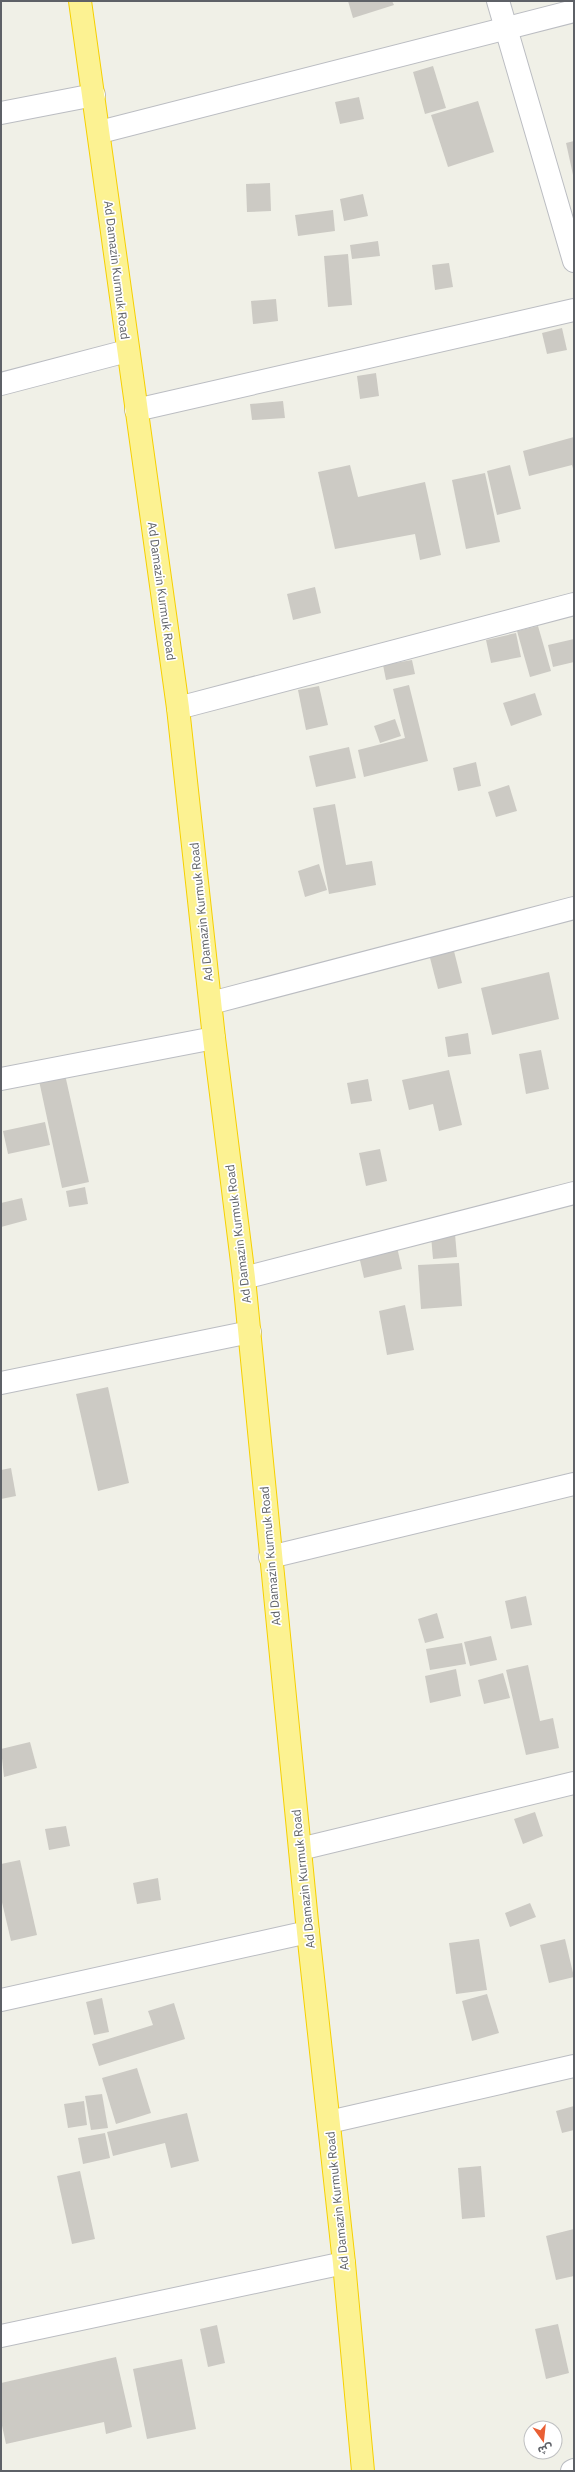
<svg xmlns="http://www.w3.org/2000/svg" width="575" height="2472" viewBox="0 0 575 2472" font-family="'IBM Plex Sans','Noto Sans Arabic',sans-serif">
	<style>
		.building { fill: #cccac4 }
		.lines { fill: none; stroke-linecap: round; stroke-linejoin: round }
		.minor-casing { stroke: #bbbdc2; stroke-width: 24 }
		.highway-casing { stroke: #f6d001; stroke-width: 24 }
		.minor { stroke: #fff; stroke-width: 22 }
		.highway { stroke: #fcf292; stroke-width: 22 }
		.labels { text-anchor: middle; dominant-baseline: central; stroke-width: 3.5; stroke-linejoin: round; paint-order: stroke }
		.street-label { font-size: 12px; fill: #5e6167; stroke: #fff }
	</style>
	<rect width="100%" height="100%" fill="#f0f0e7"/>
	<g class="building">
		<path d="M348 1H392L394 5 353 18Z"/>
		<path d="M433 66 446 108 425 114 413 72Z"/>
		<path d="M359 97 364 119 340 124 335 102Z"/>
		<path d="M478 101 494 152 448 167 431 115Z"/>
		<path d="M574 141V175H573L566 143Z"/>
		<path d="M270 183 271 211 247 212 246 184Z"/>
		<path d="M363 194 368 216 344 221 340 199Z"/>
		<path d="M333 210 335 231 298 236 295 215Z"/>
		<path d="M378 241 380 256 352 259 350 245Z"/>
		<path d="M348 254 352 305 328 307 324 256Z"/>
		<path d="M449 263 453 287 435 290 432 265Z"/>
		<path d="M276 299 278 321 253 324 251 301Z"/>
		<path d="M562 328 567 350 547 354 542 333Z"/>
		<path d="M376 373 379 396 360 399 357 376Z"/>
		<path d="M283 401 285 418 252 420 250 404Z"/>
		<path d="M574 437V472L572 465 529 476 523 451Z"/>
		<path d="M350 465 358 497 425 482 441 555 420 560 415 534 335 549 318 472Z"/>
		<path d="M510 465 521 509 497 515 487 471Z"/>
		<path d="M485 473 500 542 466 549 452 480Z"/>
		<path d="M315 587 321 613 293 620 287 594Z"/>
		<path d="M538 626 551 671 530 677 517 631Z"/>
		<path d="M516 633 521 657 491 663 486 640Z"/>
		<path d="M574 639V662L553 667 548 645Z"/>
		<path d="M412 660 415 674 386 680 383 665Z"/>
		<path d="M409 685 428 761 364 777 358 750 405 738 393 689Z"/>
		<path d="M319 686 328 725 306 730 298 690Z"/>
		<path d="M535 693 542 715 511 726 503 703Z"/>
		<path d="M395 719 401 736 380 743 374 726Z"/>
		<path d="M349 747 356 778 316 787 309 756Z"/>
		<path d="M476 762 481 786 458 791 453 768Z"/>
		<path d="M509 785 517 811 496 817 488 792Z"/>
		<path d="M335 804 346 865 372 861 376 885 329 894 313 808Z"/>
		<path d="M319 864 327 890 305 897 298 871Z"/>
		<path d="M453 947 462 983 438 989 429 954Z"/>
		<path d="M549 972 559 1019 492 1035 481 988Z"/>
		<path d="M468 1033 471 1054 448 1057 445 1037Z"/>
		<path d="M541 1050 549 1089 526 1094 519 1054Z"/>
		<path d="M64 1070 89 1182 62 1188 38 1076Z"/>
		<path d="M449 1070 462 1125 439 1131 433 1104 409 1110 402 1080Z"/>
		<path d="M368 1079 372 1101 351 1104 347 1083Z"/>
		<path d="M45 1122 50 1145 8 1154 3 1131Z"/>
		<path d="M380 1149 387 1181 366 1186 359 1153Z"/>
		<path d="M85 1187 88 1204 69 1207 66 1191Z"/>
		<path d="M22 1198 27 1220 1 1227V1203Z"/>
		<path d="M455 1234 457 1257 433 1259 431 1236Z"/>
		<path d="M397 1247 402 1269 364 1278 359 1256Z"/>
		<path d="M459 1263 462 1306 421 1309 418 1265Z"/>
		<path d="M405 1305 414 1350 387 1355 379 1311Z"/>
		<path d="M108 1387 129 1483 98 1491 76 1394Z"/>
		<path d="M11 1468 16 1496 1 1499V1470Z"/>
		<path d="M526 1596 532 1625 511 1629 505 1601Z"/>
		<path d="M437 1613 444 1638 425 1643 418 1619Z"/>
		<path d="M491 1636 497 1660 470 1666 464 1642Z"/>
		<path d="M462 1643 466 1664 430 1670 426 1649Z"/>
		<path d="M528 1665 540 1721 553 1718 559 1748 526 1755 506 1670Z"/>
		<path d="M456 1669 461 1696 430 1703 425 1676Z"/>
		<path d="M503 1673 510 1698 484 1704 478 1680Z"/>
		<path d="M30 1742 37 1768 4 1777 1 1749Z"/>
		<path d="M535 1812 543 1836 523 1844 514 1819Z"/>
		<path d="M66 1826 70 1846 49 1850 45 1829Z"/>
		<path d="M20 1860 37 1935 11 1941 1 1898V1864Z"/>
		<path d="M158 1878 161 1900 137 1904 133 1883Z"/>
		<path d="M530 1903 536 1917 510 1927 505 1913Z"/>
		<path d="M479 1939 487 1990 456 1994 449 1943Z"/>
		<path d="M565 1939 574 1977 549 1983 540 1945Z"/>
		<path d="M487 1994 499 2033 472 2041 462 2001Z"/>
		<path d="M102 1998 109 2032 94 2035 86 2002Z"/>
		<path d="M174 2003 185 2039 99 2066 92 2044 153 2025 148 2011Z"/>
		<path d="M137 2068 151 2113 116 2124 102 2078Z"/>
		<path d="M102 2094 108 2128 91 2130 85 2096Z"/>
		<path d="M84 2101 87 2125 68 2128 64 2104Z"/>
		<path d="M574 2106V2130L562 2133 556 2111Z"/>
		<path d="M187 2113 199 2161 171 2168 165 2143 113 2156 107 2132Z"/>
		<path d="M105 2133 110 2158 83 2164 78 2138Z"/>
		<path d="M481 2166 485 2217 462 2219 458 2168Z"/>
		<path d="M80 2171 95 2239 72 2244 57 2176Z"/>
		<path d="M574 2229V2276L556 2280 546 2236Z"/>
		<path d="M558 2324 569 2373 546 2379 535 2329Z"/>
		<path d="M217 2325 225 2363 208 2367 200 2329Z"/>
		<path d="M116 2357 132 2427 106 2434 104 2422 6 2444 1 2421V2383Z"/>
		<path d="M182 2359 196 2429 147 2439 133 2369Z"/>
	</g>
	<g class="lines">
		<defs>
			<g id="minor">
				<path d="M498 1 574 261"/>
				<path d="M1 113 94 95"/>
				<path d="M100 132 574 11"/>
				<path d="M1 384 127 351"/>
				<path d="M136 410 574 310"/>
				<path d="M178 708 574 604"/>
				<path d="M211 1003 574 908"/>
				<path d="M1 1079 214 1038"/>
				<path d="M244 1278 574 1193"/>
				<path d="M1 1383 250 1332"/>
				<path d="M270 1557 574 1484"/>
				<path d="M300 1849 574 1783"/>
				<path d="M1 2000 308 1932"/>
				<path d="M329 2122 574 2066"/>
				<path d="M1 2336 344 2263"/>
				<path d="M572 2471 574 2470"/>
			</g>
			<path id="highway" d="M80 1 178 708 214 1038 244 1278 308 1932 344 2263 363 2471"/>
		</defs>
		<use href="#minor" class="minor-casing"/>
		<use href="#highway" class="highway-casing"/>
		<use href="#minor" class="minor"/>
		<use href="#highway" class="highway"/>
	</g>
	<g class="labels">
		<g class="street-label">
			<text transform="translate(117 270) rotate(83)">Ad Damazin Kurmuk Road</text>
			<text transform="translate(162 591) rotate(82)">Ad Damazin Kurmuk Road</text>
			<text transform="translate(201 912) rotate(-96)">Ad Damazin Kurmuk Road</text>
			<text transform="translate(238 1234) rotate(-97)">Ad Damazin Kurmuk Road</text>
			<text transform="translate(270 1556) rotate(-95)">Ad Damazin Kurmuk Road</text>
			<text transform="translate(303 1879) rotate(-96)">Ad Damazin Kurmuk Road</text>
			<text transform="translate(337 2201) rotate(-96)">Ad Damazin Kurmuk Road</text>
		</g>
	</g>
	<rect width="575" height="2472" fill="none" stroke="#5e6167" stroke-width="4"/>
	<g transform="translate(543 2440) rotate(165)"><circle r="19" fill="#ffffff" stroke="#bfc0c2"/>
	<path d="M0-3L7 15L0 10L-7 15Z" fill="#e95f34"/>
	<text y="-6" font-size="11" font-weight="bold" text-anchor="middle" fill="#5e6167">ش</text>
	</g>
</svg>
